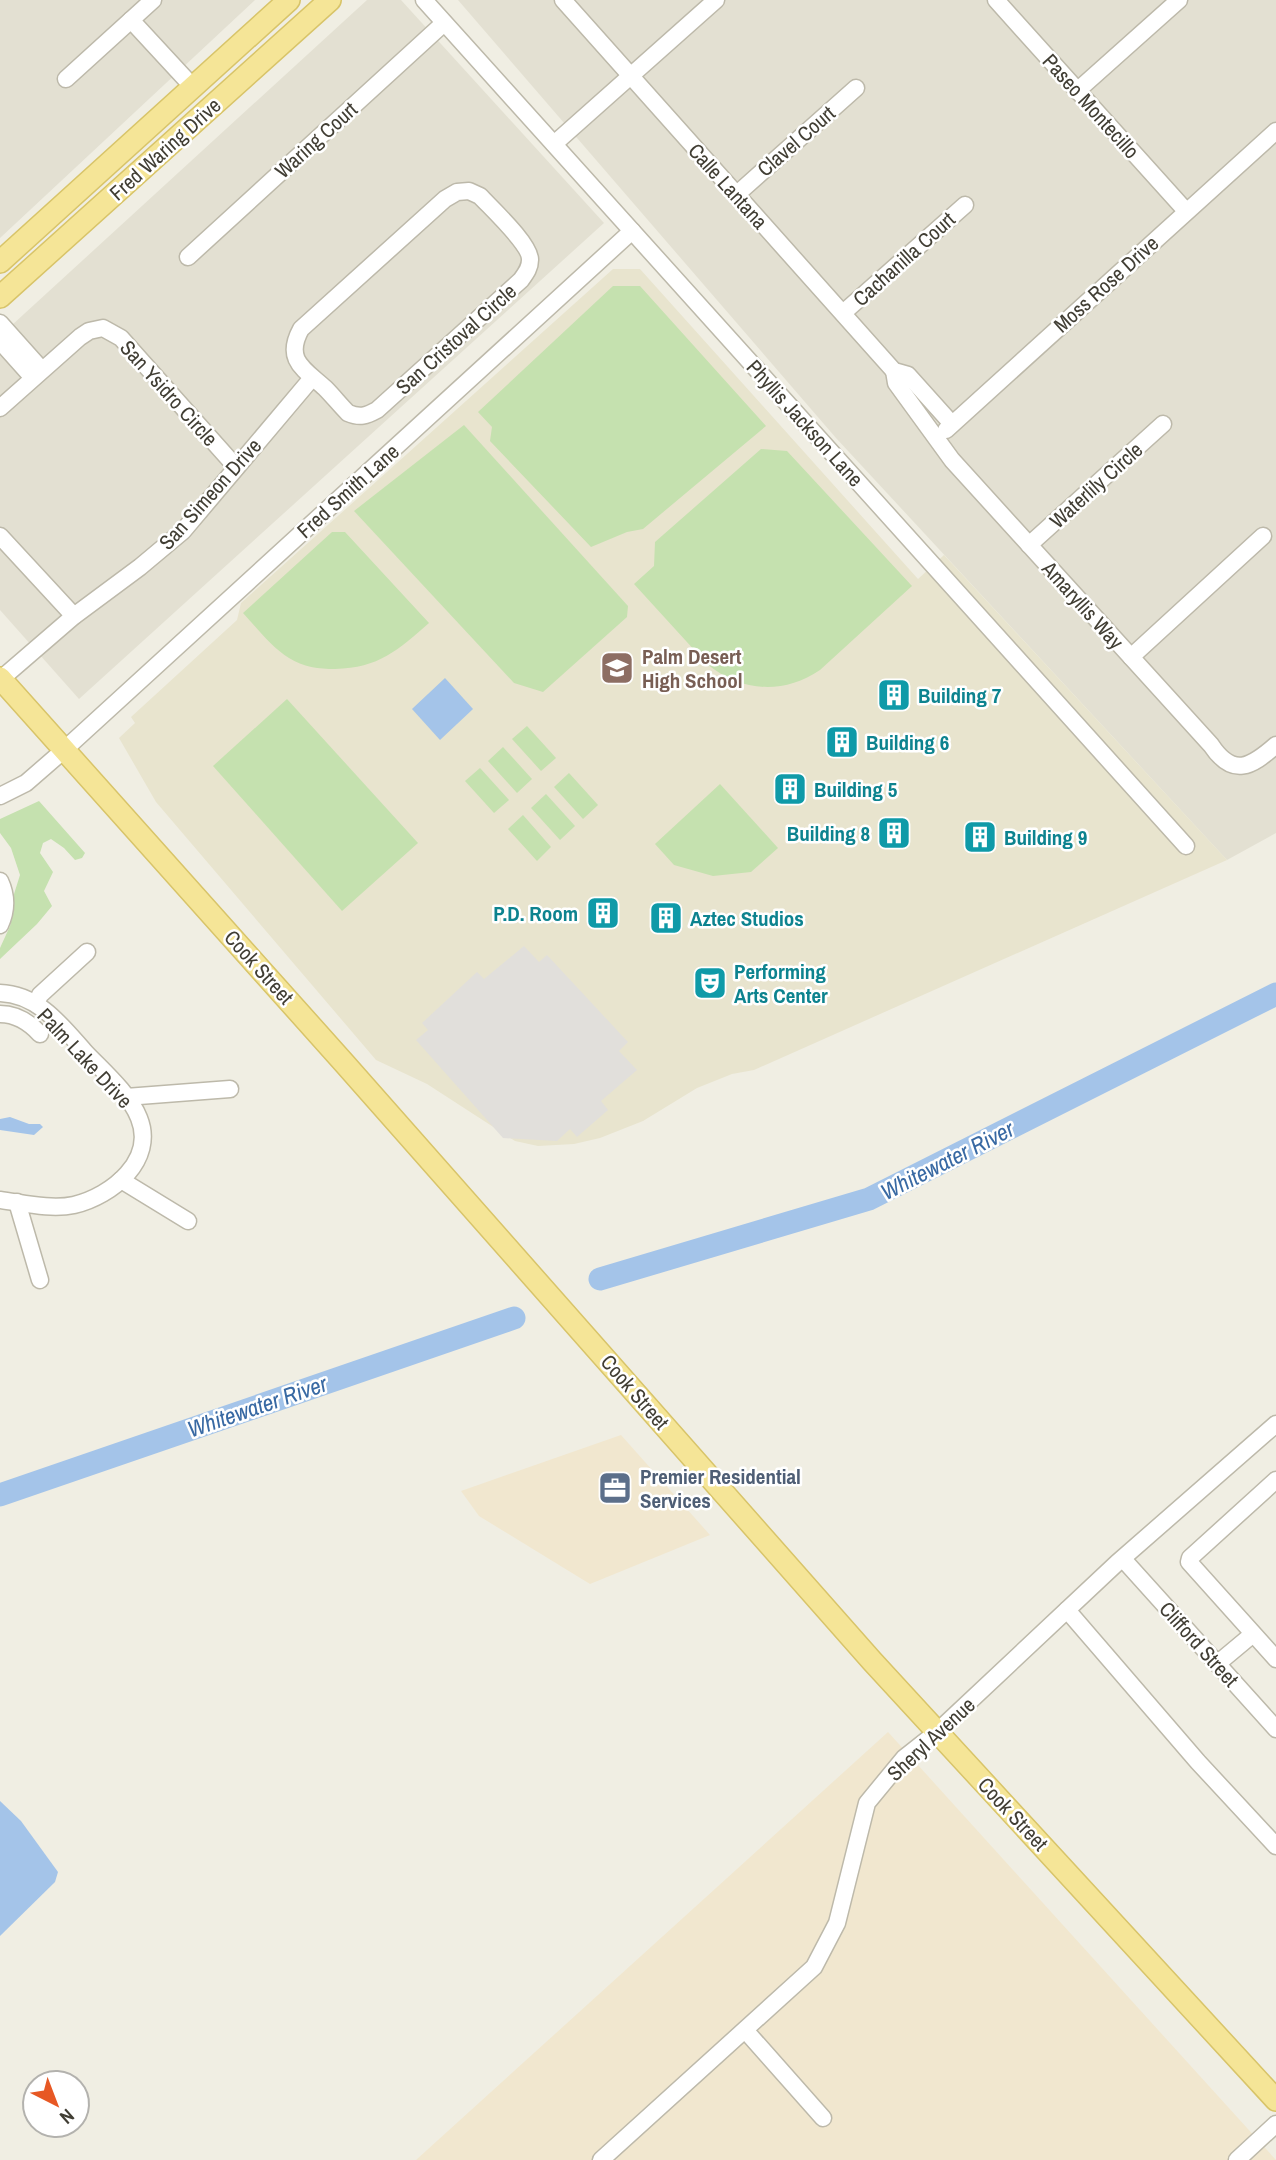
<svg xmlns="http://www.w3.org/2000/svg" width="1276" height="2160" viewBox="0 0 1276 2160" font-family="'Archivo Narrow',sans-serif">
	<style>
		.residential { fill: #e3e0d2 }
		.commercial { fill: #f1e7cf }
		.education { fill: #e8e4ce }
		.green { fill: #c5e1af }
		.parking { fill: #e1dfdb }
		.water { fill: #a4c4e9 }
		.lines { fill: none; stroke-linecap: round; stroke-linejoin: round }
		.river { stroke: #a4c4e9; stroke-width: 23 }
		.minor-casing { stroke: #bdb9aa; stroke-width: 19 }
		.major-casing { stroke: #d8c469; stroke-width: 24 }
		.minor { stroke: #fff; stroke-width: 16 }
		.major { stroke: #f5e597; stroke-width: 21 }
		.labels { text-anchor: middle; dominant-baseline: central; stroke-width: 5; stroke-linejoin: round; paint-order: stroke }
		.street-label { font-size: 21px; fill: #413e34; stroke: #fff }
		.education-label { font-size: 21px; font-weight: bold; fill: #785e54; stroke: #fff; text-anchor: start }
		.culture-label { font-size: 21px; font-weight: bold; fill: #0d838f; stroke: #fff; text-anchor: start }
		.service-label { font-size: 21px; font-weight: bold; fill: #4e5e75; stroke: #fff; text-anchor: start }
		.water-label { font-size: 23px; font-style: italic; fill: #3869a3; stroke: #fff }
	</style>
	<rect width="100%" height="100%" fill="#f0eee3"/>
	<g class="residential">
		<path d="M0 0H255L0 238Z"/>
		<path d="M367 0H401L604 223 79 699 0 610V336Z"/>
		<path d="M458 0H1276V833L1227 860 836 438Z"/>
	</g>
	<g class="commercial">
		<path d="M621 1435 710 1535 590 1584 479 1516 461 1491Z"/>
		<path d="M888 1732 1276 2160H416Z"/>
	</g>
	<path class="education" d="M613 269H640L918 579 944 555 1227 860 754 1070 732 1074 697 1088 643 1121 600 1138 574 1144 538 1146 515 1141 427 1084 376 1060 156 802 119 738 135 723 131 717 237 620 241 603Z"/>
	<g class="green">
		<path d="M613 286H640L766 426 643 529 627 532 591 547 490 441 492 427 478 412Z"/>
		<path d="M464 425 628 606 627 617 543 692 514 683 354 511Z"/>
		<path d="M761 449 787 451 912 586 820 670C783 695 741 692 707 664L634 584 654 566 655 542Z"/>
		<path d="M332 532H345L429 623C398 650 379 668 335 669 319 669 303 667 289 658 271 647 257 628 243 613Z"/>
		<path d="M287 699 418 843 342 911 213 766Z"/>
		<path d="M527 726 556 758 541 771 512 739Z"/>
		<path d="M503 747 532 779 517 793 488 761Z"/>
		<path d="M480 768 509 800 494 813 465 781Z"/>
		<path d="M569 773 598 805 583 819 554 787Z"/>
		<path d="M720 784 778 848 751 872 713 876 674 865 655 844Z"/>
		<path d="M546 794 575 826 560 840 531 808Z"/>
		<path d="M39 801 85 853 82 858 75 860 64 848 51 839 43 843 40 853 53 872 44 891 52 906 37 924 0 959V948L10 926 14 910V894L20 875 11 848 0 833V819Z"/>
		<path d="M523 815 551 847 537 861 508 829Z"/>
	</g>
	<path class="parking" d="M524 946 539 962 547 955 628 1042 619 1051 637 1070 601 1101 608 1110 577 1137 570 1129 557 1141 503 1138 416 1040 428 1030 422 1023 477 972 484 979Z"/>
	<g class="water">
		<path d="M445 678 473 709 440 740 412 709Z"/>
		<path d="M10 1117 29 1124H40L43 1127 34 1135 0 1130V1119Z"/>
		<path d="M0 1801 21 1821 58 1872 55 1882 0 1936Z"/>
	</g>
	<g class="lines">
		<g class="river">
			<path d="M600 1279 869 1199 1276 994"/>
			<path d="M0 1495 514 1318"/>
		</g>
		<defs>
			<g id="minor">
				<path d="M424 0 1186 846"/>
				<path d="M563 0 894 371 908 375 952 424"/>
				<path d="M996 0 1186 211"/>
				<path d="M131 20 192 86"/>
				<path d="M66 79 153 0"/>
				<path d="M1077 91 1179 0"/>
				<path d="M554 144 716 0"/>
				<path d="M469 191 480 196C491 208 531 245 530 260 530 268 526 273 521 280L377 410C366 416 360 418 348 413 340 405 333 396 325 388 304 369 284 360 301 329L445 199 457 192Z"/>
				<path d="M736 195 856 88"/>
				<path d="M188 257 444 23"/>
				<path d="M843 313 965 205"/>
				<path d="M0 323 42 370"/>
				<path d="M0 341 33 378"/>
				<path d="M894 371 896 383 952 460 1211 745C1233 778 1251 767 1276 745"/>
				<path d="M0 408 80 337 89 331 103 328 121 338 236 467"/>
				<path d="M946 430 1276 131"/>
				<path d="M0 536 74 616"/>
				<path d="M1029 545 1163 424"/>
				<path d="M1131 657 1263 536"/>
				<path d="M1 679 74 616 140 567 183 531 312 378"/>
				<path d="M0 796 26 783 64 750 632 231"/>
				<path d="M0 881C7 896 7 910 0 925"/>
				<path d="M0 993C38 994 62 1026 85 1052 103 1071 129 1093 139 1118 156 1160 112 1196 74 1205 51 1210 23 1203 0 1200"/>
				<path d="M36 1004 40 995 87 952"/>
				<path d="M0 1014C17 1014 29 1022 40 1034"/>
				<path d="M126 1097 230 1089"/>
				<path d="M121 1180 188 1221"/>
				<path d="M17 1202 40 1280"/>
				<path d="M1276 1480 1190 1558 1189 1562 1276 1659"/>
				<path d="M1123 1559 1276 1729"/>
				<path d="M1067 1610 1198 1762 1276 1846"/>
				<path d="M1217 1664 1253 1634"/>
				<path d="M745 2030 823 2118"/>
				<path d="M601 2160 814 1967 837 1923 867 1803 904 1758 937 1732 1117 1563 1276 1424"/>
				<path d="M1237 2160 1276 2124"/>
			</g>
			<g id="major">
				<path d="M0 262 289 0"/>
				<path d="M0 297 330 0"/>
				<path d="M0 678 345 1064 872 1661 1276 2100"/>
			</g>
		</defs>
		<use href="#minor" class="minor-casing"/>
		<use href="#major" class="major-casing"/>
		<use href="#minor" class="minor"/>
		<use href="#major" class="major"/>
	</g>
	<defs>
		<symbol id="school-square" viewBox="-11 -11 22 22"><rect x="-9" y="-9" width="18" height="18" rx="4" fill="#8d6e63" stroke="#fff"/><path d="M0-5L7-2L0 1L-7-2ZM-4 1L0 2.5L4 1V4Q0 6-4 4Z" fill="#fff"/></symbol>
		<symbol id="building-square" viewBox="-11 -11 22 22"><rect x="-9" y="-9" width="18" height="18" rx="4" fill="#0f9aa8" stroke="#fff"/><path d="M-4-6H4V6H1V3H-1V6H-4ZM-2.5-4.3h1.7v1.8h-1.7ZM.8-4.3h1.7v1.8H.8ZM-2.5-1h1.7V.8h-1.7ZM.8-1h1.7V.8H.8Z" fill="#fff"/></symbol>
		<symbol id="theatre-square" viewBox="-11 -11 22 22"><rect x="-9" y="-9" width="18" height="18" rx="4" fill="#0f9aa8" stroke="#fff"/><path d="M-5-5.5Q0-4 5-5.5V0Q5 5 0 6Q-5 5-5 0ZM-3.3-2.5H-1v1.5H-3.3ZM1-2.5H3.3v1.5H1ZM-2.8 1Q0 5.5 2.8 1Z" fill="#fff"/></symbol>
		<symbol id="office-square" viewBox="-11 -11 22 22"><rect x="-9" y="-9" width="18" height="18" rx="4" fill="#5c6f8a" stroke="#fff"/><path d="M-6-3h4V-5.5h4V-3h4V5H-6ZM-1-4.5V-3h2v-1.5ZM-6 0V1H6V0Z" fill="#fff"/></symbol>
	</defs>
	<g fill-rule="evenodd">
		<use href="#school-square" x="598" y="649" width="38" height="38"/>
		<use href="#building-square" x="875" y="676" width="38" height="38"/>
		<use href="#building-square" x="823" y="723" width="38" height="38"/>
		<use href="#building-square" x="771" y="770" width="38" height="38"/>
		<use href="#building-square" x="875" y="814" width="38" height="38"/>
		<use href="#building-square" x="961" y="818" width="38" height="38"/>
		<use href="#building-square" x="584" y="894" width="38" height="38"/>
		<use href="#building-square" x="647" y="899" width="38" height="38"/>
		<use href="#theatre-square" x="691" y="964" width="38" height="38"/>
		<use href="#office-square" x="596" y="1469" width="38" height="38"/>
	</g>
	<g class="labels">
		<g class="street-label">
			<text transform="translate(1091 106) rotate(48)">Paseo Montecillo</text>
			<text transform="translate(316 140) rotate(-42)">Waring Court</text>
			<text transform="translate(796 141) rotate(-41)">Clavel Court</text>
			<text transform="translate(165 149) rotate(-42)">Fred Waring Drive</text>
			<text transform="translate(728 186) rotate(48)">Calle Lantana</text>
			<text transform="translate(904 259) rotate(-42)">Cachanilla Court</text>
			<text transform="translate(1106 284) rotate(-42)">Moss Rose Drive</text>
			<text transform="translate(456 339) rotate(-42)">San Cristoval Circle</text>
			<text transform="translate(169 393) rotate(48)">San Ysidro Circle</text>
			<text transform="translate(805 423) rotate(48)">Phyllis Jackson Lane</text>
			<text transform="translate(1096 485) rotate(-42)">Waterlily Circle</text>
			<text transform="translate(348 491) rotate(-42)">Fred Smith Lane</text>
			<text transform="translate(210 494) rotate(-48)">San Simeon Drive</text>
			<text transform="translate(1083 605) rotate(48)">Amaryllis Way</text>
			<text transform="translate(259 967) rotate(48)">Cook Street</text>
			<text transform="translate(85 1058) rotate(47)">Palm Lake Drive</text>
			<text transform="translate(635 1392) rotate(49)">Cook Street</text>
			<text transform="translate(1199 1644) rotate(48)">Clifford Street</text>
			<text transform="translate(931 1739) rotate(-43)">Sheryl Avenue</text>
			<text transform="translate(1013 1814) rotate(47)">Cook Street</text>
		</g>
		<g class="education-label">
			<text x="642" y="656">Palm Desert<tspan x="642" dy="24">High School</tspan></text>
		</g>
		<g class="culture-label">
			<text x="918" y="695">Building 7</text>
			<text x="866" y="742">Building 6</text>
			<text x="814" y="789">Building 5</text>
			<text x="870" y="833" text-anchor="end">Building 8</text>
			<text x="1004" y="837">Building 9</text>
			<text x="578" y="913" text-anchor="end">P.D. Room</text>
			<text x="690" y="918">Aztec Studios</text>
			<text x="734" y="971">Performing<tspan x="734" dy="24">Arts Center</tspan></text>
		</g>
		<g class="service-label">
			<text x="640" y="1476">Premier Residential<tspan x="640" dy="24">Services</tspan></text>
		</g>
		<g class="water-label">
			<text transform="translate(947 1160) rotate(-27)">Whitewater River</text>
			<text transform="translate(257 1406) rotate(-19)">Whitewater River</text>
		</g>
	</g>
	<g transform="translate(56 2104) rotate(138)"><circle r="33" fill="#ffffff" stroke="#b3b2ae" stroke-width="2"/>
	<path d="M0-5L12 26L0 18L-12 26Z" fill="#e75824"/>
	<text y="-10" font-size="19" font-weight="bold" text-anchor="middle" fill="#413e34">N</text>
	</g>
</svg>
